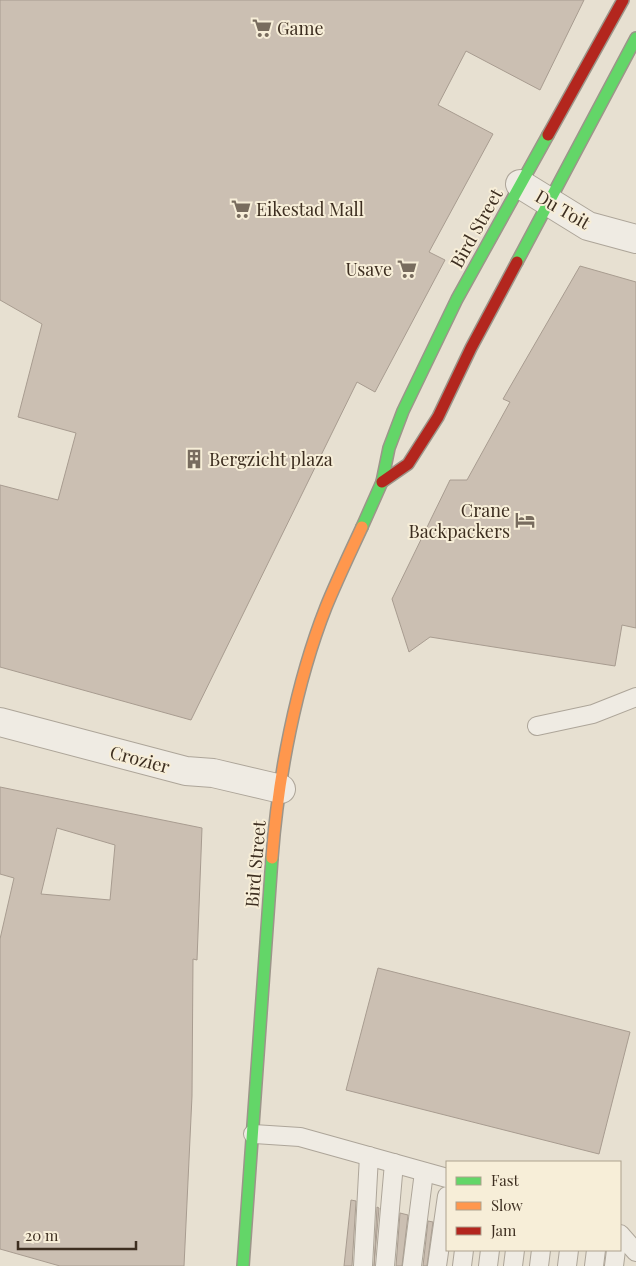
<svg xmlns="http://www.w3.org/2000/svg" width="636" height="1266" viewBox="0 0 636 1266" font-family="'Playfair Display',serif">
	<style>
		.building { fill: #cbbfb2; stroke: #a89c90; fill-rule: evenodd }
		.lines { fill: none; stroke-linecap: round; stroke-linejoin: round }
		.lane-casing { stroke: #ada599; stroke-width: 20 }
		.street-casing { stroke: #ada599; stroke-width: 30 }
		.fast-casing { stroke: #9c958a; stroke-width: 14 }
		.slow-casing { stroke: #9c958a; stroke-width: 14 }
		.jam-casing { stroke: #9c958a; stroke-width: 14 }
		.lane { stroke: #efebe3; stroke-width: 18 }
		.street { stroke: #efebe3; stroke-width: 28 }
		.fast { stroke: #63d668; stroke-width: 11 }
		.slow { stroke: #ff974d; stroke-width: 11 }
		.jam { stroke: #b3261e; stroke-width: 11 }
		.labels { text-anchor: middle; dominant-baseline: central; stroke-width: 4; stroke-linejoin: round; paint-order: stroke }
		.poi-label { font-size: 18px; fill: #3d2e20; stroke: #f7eed8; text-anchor: start }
		.street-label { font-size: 18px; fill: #3d2e20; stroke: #f7eed8 }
	</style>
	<rect width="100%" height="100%" fill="#e7e0d1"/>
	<g class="building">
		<path d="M0 0H584L540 90 466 51 438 105 493 134 429 252 445 260 375 392 357 382 191 720 0 667V485L58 500 76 433 18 417 42 324 0 300Z"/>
		<path d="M580 266 636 282V628L622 625 615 666 430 637 409 652 392 599 450 480H467L510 402 503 399Z"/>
		<path d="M0 787 202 828 197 960 193 959 192 1096 184 1266H60L0 1249V939L14 878 0 874ZM57 828 115 845 110 900 41 894Z"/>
		<path d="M378 968 630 1032 599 1154 346 1090Z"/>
		<path d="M351 1200 356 1201 352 1266H344Z"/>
		<path d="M377 1207 379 1208 374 1266Z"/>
		<path d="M400 1213 408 1215 402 1266H396Z"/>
		<path d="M428 1221 433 1222 427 1266H423Z"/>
	</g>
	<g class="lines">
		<defs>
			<g id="lane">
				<path d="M537 726 593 714 636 697"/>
				<path d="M253 1134 300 1137 447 1178"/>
				<path d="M620 1234 636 1252"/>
				<path d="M363 1266 369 1156"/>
				<path d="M385 1266 394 1163"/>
				<path d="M412 1266 424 1172"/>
				<path d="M437 1266 447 1196"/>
				<path d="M462 1266 464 1250"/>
				<path d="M488 1266 490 1250"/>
				<path d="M513 1266 515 1250"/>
				<path d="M539 1266 541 1250"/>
				<path d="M567 1266 569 1250"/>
				<path d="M594 1266 596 1250"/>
				<path d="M614 1266 616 1250"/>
			</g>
			<g id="street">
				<path d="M520 184 588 226 636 239"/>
				<path d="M0 722 186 771 213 773 281 789"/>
			</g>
			<g id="fast">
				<path d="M517 262 636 38"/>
				<path d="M362 527 382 482 389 448 403 411 457 299 548 135"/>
				<path d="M243 1266 272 858"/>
			</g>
			<path id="slow" d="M272 858C278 777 296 683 326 607 337 580 350 553 362 527"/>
			<g id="jam">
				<path d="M548 135 623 0"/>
				<path d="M382 482 408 464 438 417 471 348 517 262"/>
			</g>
		</defs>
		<use href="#lane" class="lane-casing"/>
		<use href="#street" class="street-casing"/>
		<use href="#fast" class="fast-casing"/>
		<use href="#slow" class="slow-casing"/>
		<use href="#jam" class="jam-casing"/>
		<use href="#lane" class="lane"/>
		<use href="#street" class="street"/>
		<use href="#fast" class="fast"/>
		<use href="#slow" class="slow"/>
		<use href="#jam" class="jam"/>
	</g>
	<defs>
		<symbol id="supermarket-bare" viewBox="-9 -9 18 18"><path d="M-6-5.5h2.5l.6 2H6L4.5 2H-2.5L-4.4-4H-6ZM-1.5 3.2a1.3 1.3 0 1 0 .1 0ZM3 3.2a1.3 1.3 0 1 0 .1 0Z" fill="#786c5e" stroke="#f7eed8" stroke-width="2.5" paint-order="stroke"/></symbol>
		<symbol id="building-bare" viewBox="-9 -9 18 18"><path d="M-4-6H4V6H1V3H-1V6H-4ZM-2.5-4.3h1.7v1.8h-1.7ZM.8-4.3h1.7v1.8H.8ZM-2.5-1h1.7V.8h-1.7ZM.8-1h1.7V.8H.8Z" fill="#786c5e" stroke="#f7eed8" stroke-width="2.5" paint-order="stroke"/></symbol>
		<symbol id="hotel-bare" viewBox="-9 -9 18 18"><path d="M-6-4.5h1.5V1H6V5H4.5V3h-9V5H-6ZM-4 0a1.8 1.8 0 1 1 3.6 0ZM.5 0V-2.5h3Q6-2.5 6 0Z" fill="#786c5e" stroke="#f7eed8" stroke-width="2.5" paint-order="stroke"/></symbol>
	</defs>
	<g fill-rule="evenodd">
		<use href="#supermarket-bare" x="248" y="14" width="28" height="28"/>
		<use href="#supermarket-bare" x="227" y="195" width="28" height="28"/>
		<use href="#supermarket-bare" x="393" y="255" width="28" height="28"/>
		<use href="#building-bare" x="180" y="445" width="28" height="28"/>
		<use href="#hotel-bare" x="511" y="506" width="28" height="28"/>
	</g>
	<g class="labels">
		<g class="poi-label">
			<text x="277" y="28">Game</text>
			<text x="256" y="209">Eikestad Mall</text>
			<text x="392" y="269" text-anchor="end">Usave</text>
			<text x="209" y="459">Bergzicht plaza</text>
			<text x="510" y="510" text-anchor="end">Crane<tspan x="510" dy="21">Backpackers</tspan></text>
		</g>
		<g class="street-label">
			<text transform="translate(563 209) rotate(30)">Du Toit</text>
			<text transform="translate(476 228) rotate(-61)">Bird Street</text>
			<text transform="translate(140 759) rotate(15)">Crozier</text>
			<text transform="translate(255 864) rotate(-85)">Bird Street</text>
		</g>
	</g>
	<rect x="446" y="1161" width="175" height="90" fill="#f7eed8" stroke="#ada18e"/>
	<rect x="456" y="1177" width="25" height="8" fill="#63d668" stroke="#ada18e"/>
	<text x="491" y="1186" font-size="15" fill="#3d2e20">Fast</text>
	<rect x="456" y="1202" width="25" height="8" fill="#ff974d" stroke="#ada18e"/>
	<text x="491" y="1211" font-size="15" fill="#3d2e20">Slow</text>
	<rect x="456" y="1227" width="25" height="8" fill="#b3261e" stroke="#ada18e"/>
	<text x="491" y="1236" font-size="15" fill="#3d2e20">Jam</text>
	<path d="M18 1241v8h118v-8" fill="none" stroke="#3d2e20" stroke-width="2.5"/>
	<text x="25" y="1241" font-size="15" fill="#3d2e20" stroke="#f7eed8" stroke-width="4" paint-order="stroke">20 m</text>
</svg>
